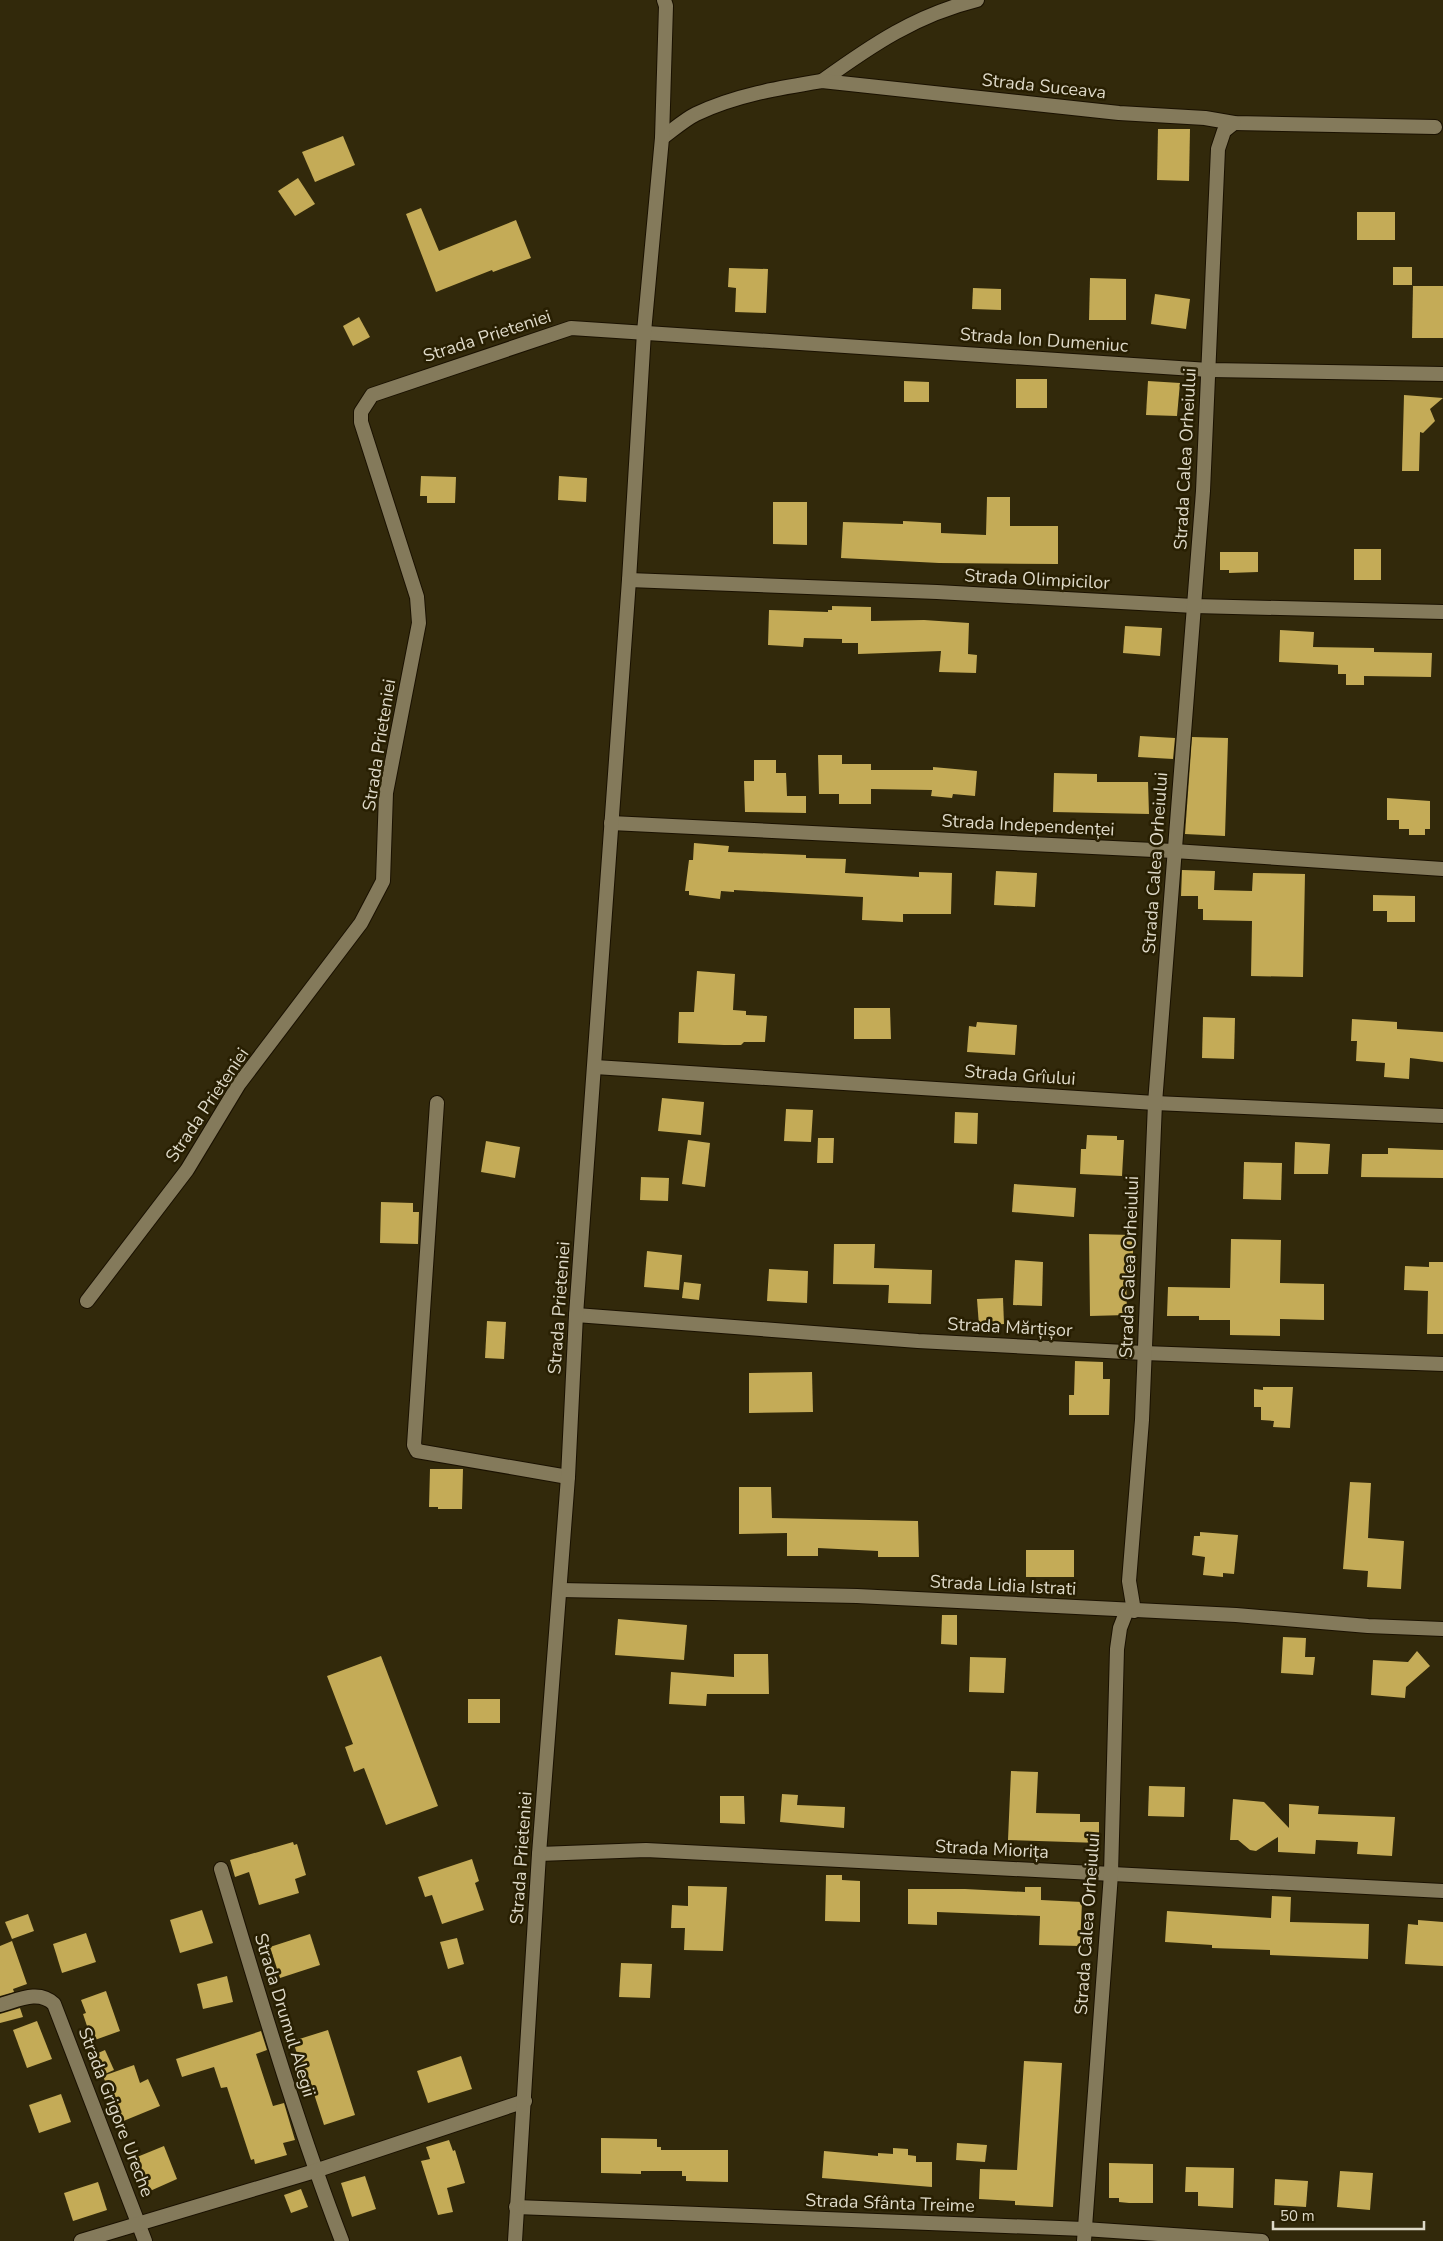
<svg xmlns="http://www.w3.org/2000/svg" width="1443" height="2241" viewBox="0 0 1443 2241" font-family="'Nunito Sans',sans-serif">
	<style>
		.building { fill: #c4ab57 }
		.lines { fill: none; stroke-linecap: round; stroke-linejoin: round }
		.minor-casing { stroke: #1a1100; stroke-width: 16 }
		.tertiary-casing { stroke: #1a1100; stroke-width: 16 }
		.minor { stroke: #847a5b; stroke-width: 14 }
		.tertiary { stroke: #847a5b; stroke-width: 14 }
		.labels { text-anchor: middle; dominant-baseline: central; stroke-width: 5; stroke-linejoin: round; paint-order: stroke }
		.street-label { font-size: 18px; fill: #ded9c8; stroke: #281f02 }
	</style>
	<rect width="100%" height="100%" fill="#32290b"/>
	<g class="building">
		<path d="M1158 129H1190L1189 181 1157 180Z"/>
		<path d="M343 136 355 165 315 182 302 152Z"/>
		<path d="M298 178 315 204 295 216 278 191Z"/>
		<path d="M421 208 439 251 516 220 531 258 493 272 492 270 436 292 406 214Z"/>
		<rect x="1357" y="212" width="38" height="28"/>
		<rect x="1393" y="267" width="19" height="18"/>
		<path d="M729 268 768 269 766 313 735 312 736 288 728 287Z"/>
		<path d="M1090 278 1126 279V320H1089Z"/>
		<path d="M1413 286H1443V338H1412Z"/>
		<path d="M973 288 1001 289V310L972 309Z"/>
		<path d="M1155 294 1190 299 1186 329 1151 324Z"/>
		<path d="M359 317 370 337 353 346 343 326Z"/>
		<rect x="1016" y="379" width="31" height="29"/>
		<path d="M904 381 929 382V402H904Z"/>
		<path d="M1148 381 1180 383 1177 416 1146 415Z"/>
		<path d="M1404 395 1443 398 1430 409 1435 421 1423 433 1420 432 1419 471H1402Z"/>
		<path d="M421 476 456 477 455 503H427V496H420Z"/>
		<path d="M559 476 587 478 586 502 558 500Z"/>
		<path d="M987 497H1010V526H1058V564L939 563 841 558 843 522 903 524V521L941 523V533L986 535Z"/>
		<path d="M773 502H807V545L773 544Z"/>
		<rect x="1354" y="549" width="27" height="31"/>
		<path d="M1220 552H1258V572L1229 573V570H1220Z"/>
		<path d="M832 606 871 607V621L924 620 969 623 968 654 977 655 976 673 939 672 941 651 858 654V643H842V639L804 638 803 647 768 645 769 610 828 612V610H832Z"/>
		<path d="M1125 626 1162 628 1160 656 1123 653Z"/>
		<path d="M1280 630 1314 632 1313 647 1374 648V652L1432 653 1431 677 1364 676V685H1346V674H1338V665L1279 662Z"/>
		<path d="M1140 736 1175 738 1173 759 1138 757Z"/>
		<path d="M1192 737 1228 738 1225 836 1185 834Z"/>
		<path d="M818 755H842V764H871V770H933V767L977 771 975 796 953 794 952 798 931 796 932 790 871 789V804H839V794H819Z"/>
		<path d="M754 760H776V773H786L787 796H806V813L745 812 744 781H754Z"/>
		<path d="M1054 773 1097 774V782H1148L1149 814 1053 812Z"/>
		<path d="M1387 798 1430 801V829H1425V835H1409V829H1399V820H1387Z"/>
		<path d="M694 843 729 846 728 852 806 855V858L846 859 845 873 919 877V872L952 873 951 914H903V922L862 920 863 897 734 890V892L721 891 720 899 689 895V891H685L689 860H693Z"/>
		<path d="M1182 870 1215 871 1214 890 1252 891 1253 873 1305 874 1303 977 1251 976 1252 921 1203 920V909H1198V896H1181Z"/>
		<path d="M996 871 1037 873 1035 907 994 905Z"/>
		<path d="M1373 895 1415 896V922H1387V911H1373Z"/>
		<path d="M697 971 735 974 733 1010 746 1011V1015L767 1016 765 1042H744L741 1045H724L678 1043 679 1012H694Z"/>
		<path d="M854 1008H890L891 1039H854Z"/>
		<path d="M1203 1017 1235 1018 1234 1059 1202 1058Z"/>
		<path d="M1352 1019 1397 1022V1029L1443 1032V1062L1410 1058 1409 1079 1384 1077 1385 1063 1356 1061 1357 1041H1351Z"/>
		<path d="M977 1022 1017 1025 1015 1055 967 1052 969 1026 976 1027Z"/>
		<path d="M662 1098 704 1102 701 1135 658 1131Z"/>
		<path d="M786 1109 813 1110 811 1142 784 1141Z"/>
		<path d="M955 1112 978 1113 977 1144 954 1143Z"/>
		<path d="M1087 1135 1117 1136V1140H1124L1122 1176 1080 1174 1081 1149H1086Z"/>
		<path d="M818 1138H834L833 1163H817Z"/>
		<path d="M688 1140 710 1143 705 1187 682 1184Z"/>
		<path d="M486 1141 520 1147 515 1178 481 1172Z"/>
		<path d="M1295 1142 1330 1144 1328 1174H1294Z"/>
		<path d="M1388 1148 1443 1150V1178L1361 1177 1362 1154H1388Z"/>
		<path d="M1244 1162 1282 1163 1281 1200 1243 1199Z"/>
		<path d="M641 1177 669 1178 668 1201 640 1200Z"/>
		<path d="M1014 1184 1076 1188 1074 1217 1012 1212Z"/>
		<path d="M381 1202 413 1203V1212H419L418 1244 380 1243Z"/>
		<path d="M1089 1234 1133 1235V1266H1126L1127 1315 1090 1316Z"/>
		<path d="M1231 1239 1281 1240 1280 1283 1324 1284V1320L1280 1319V1336L1230 1335V1320H1199V1316H1167L1168 1287 1230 1288Z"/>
		<path d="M834 1244H875L874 1268 932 1270 931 1304 888 1303 889 1285 833 1284Z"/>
		<path d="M647 1251 682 1255 679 1290 644 1287Z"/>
		<path d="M1015 1260 1043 1262 1042 1306 1013 1305Z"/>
		<path d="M1429 1262H1443V1334H1427L1428 1291 1404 1290 1405 1266 1429 1267Z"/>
		<path d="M769 1269 808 1271 807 1303 767 1301Z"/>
		<path d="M684 1282 701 1284 699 1300 682 1298Z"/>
		<path d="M1003 1298 1004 1324 979 1326 977 1299Z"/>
		<path d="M487 1321 506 1322 504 1359 485 1358Z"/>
		<path d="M1075 1361 1103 1362V1379H1110L1109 1415H1069V1395H1074Z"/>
		<path d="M812 1372 813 1412 749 1413V1373Z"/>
		<path d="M1263 1387H1293L1290 1428 1273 1427 1274 1421 1261 1420V1407H1254V1389L1263 1390Z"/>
		<path d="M430 1469H463L462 1509H438V1507H429Z"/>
		<path d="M1350 1482 1371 1483 1368 1538 1404 1541 1401 1589 1367 1587 1368 1571 1343 1569Z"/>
		<path d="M739 1487H771L772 1518 918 1521 919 1557H878V1551L818 1548V1556H787V1533L739 1534Z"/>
		<path d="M1200 1532 1238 1535 1234 1574 1223 1573V1577L1203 1575 1205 1557 1192 1555 1194 1536H1200Z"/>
		<rect x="1026" y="1550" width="48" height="27"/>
		<path d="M942 1615H957V1645L941 1644Z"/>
		<path d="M618 1619 687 1625 684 1660 615 1655Z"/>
		<path d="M1283 1637 1306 1638 1305 1657H1315L1313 1675 1281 1673Z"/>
		<path d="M1417 1651 1430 1666 1406 1687 1405 1698 1371 1695 1373 1660 1408 1662Z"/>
		<path d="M734 1654H768L769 1694H707L706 1706 669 1704 671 1672 734 1677Z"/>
		<path d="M381 1656 438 1806 386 1825 364 1768 354 1772 345 1747 353 1744 327 1676Z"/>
		<path d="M970 1657 1006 1658 1004 1693 969 1692Z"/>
		<rect x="468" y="1699" width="32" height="24"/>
		<path d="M1011 1771 1038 1772 1036 1813 1080 1814V1822H1099V1843L1008 1840Z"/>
		<path d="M1149 1786 1185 1787 1184 1817 1148 1816Z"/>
		<path d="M782 1794 798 1795 797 1805 845 1807 844 1828 780 1822Z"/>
		<path d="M720 1796H744L745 1824 720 1823Z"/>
		<path d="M1233 1799 1264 1802 1289 1828V1804L1319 1806 1318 1814 1395 1817 1392 1856 1357 1854 1358 1842 1316 1840 1315 1854 1278 1852V1837L1256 1851 1250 1850 1238 1840H1230Z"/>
		<path d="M293 1842 294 1845 297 1844 306 1875 295 1879 299 1893 259 1905 249 1872 235 1877 230 1860Z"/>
		<path d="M472 1859 479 1881 475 1883 484 1910 442 1924 432 1895 425 1897 418 1877Z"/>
		<path d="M826 1875H842V1880L860 1881V1922L825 1921Z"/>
		<path d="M688 1886 727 1887 723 1951 684 1950 685 1928H671L672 1905 688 1906Z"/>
		<path d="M1025 1887H1041V1900L1082 1902 1080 1946 1039 1945 1040 1916 937 1912V1925L908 1924V1889H965L1025 1892Z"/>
		<path d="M1272 1896 1291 1897 1290 1922 1369 1924 1368 1959 1270 1955V1950L1212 1948V1945L1165 1942 1167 1911 1271 1918Z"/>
		<path d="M202 1910 213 1943 180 1953 170 1920Z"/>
		<path d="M28 1914 34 1931 12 1939 5 1922Z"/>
		<path d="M1418 1920 1443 1922V1966L1405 1964 1408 1924 1418 1925Z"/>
		<path d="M86 1933 96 1962 62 1973 53 1944Z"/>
		<path d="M310 1934 320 1965 280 1978 270 1947Z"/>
		<path d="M457 1938 464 1964 448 1969 440 1942Z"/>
		<path d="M12 1941 27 1984 13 1989 14 1992 0 1996V1946Z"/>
		<path d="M621 1963 652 1964 650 1998 619 1997Z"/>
		<path d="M227 1976 233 2002 203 2009 197 1984Z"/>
		<path d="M106 1991 120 2031 92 2041 83 2014 86 2013 81 2000Z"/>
		<path d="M20 2008 23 2017 0 2023V2014Z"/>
		<path d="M37 2021 52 2059 27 2068 13 2030Z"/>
		<path d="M328 2030 355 2115 324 2125 307 2072 303 2073 293 2041Z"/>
		<path d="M261 2031 267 2050 256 2054 273 2106 284 2103 295 2140 283 2143 287 2155 255 2164 254 2159 251 2160 227 2087 221 2088 214 2067 182 2077 176 2059Z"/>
		<path d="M105 2050 114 2070 98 2077 89 2057Z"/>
		<path d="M461 2056 472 2089 428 2103 417 2071Z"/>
		<path d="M1024 2061 1062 2063 1053 2207 1015 2205V2201L979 2199 980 2169 1017 2170Z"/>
		<path d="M134 2065 140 2083 148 2079 160 2106 121 2122 103 2076Z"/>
		<path d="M61 2094 71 2122 39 2133 29 2105Z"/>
		<path d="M601 2138 657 2139V2147H661V2150H728V2182L686 2181V2176H682V2171H641V2174L601 2173Z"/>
		<path d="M449 2140 453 2151 455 2150 465 2183 447 2188 453 2212 438 2215 421 2161 430 2159 426 2147Z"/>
		<path d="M957 2143 987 2145 985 2162 956 2160Z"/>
		<path d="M164 2146 177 2179 150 2191 137 2157Z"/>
		<path d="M893 2148 908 2149V2155L916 2156V2162H932V2187L822 2178 824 2151 878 2156V2153L893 2154Z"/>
		<path d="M1109 2163 1153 2164V2203H1129L1119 2202V2198H1109Z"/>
		<path d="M1186 2167 1234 2168 1233 2208 1198 2206V2192H1185Z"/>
		<path d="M1340 2171 1373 2173 1370 2210 1337 2207Z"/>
		<path d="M365 2176 376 2209 352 2217 341 2183Z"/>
		<path d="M1275 2179 1308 2181 1306 2207 1274 2205Z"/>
		<path d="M98 2182 107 2210 73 2221 64 2193Z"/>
		<path d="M301 2189 308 2207 291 2213 284 2195Z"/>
	</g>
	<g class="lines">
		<defs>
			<g id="minor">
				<path d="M822 81C872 45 916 15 977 0"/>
				<path d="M662 138C673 130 684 120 696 114 736 95 779 88 822 81L1119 113 1205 118 1234 123 1435 127"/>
				<path d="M629 580 937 592 1194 606 1443 612"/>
				<path d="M611 823 1174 851 1443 869"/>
				<path d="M595 1067 1155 1103 1443 1116"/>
				<path d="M437 1103 414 1445 417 1451 568 1477"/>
				<path d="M87 1301 187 1170 239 1084 361 923 383 881 386 793 419 623 417 597 361 422V412L372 395 571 328 1209 370 1443 374"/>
				<path d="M576 1315 918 1341 1144 1353 1443 1364"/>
				<path d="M560 1590 857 1596 1236 1615 1368 1626 1443 1629"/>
				<path d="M1134 1611 1129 1581 1142 1420 1155 1103 1203 491 1218 149 1224 131 1234 123"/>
				<path d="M539 1854 646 1850 1443 1891"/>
				<path d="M221 1869C259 1994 295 2119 342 2241"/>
				<path d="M0 2005C18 2000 39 1989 54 2004L145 2241"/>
				<path d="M516 2207 1084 2229 1262 2241"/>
				<path d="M81 2241 315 2171 525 2101"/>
				<path d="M1084 2241 1111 1874 1117 1649 1120 1628 1127 1610"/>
			</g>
			<path id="tertiary" d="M515 2241 539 1854 568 1477 576 1315 629 580 644 332 662 138 666 6 664 0"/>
		</defs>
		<use href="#minor" class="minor-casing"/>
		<use href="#tertiary" class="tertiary-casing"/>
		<use href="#minor" class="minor"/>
		<use href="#tertiary" class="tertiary"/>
	</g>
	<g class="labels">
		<g class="street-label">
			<text transform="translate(1044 86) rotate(6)">Strada Suceava</text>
			<text transform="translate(487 336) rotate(-18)">Strada Prieteniei</text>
			<text transform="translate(1044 340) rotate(4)">Strada Ion Dumeniuc</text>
			<text transform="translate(1185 459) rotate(-87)">Strada Calea Orheiului</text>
			<text transform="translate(1037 579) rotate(3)">Strada Olimpicilor</text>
			<text transform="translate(379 745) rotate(-81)">Strada Prieteniei</text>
			<text transform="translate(1028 825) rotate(3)">Strada Independenței</text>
			<text transform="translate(1155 863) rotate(-86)">Strada Calea Orheiului</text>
			<text transform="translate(1020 1075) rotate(4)">Strada Grîului</text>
			<text transform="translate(207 1105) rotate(-56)">Strada Prieteniei</text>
			<text transform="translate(1129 1267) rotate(-88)">Strada Calea Orheiului</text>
			<text transform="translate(559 1308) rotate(-86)">Strada Prieteniei</text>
			<text transform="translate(1010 1327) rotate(3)">Strada Mărțișor</text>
			<text transform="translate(1003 1585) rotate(3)">Strada Lidia Istrati</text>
			<text transform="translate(992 1849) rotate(3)">Strada Miorița</text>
			<text transform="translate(521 1858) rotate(-86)">Strada Prieteniei</text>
			<text transform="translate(1087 1924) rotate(-86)">Strada Calea Orheiului</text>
			<text transform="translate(285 2015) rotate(73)">Strada Drumul Alegii</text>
			<text transform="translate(116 2112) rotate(69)">Strada Grigore Ureche</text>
			<text transform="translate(890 2203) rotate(2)">Strada Sfânta Treime</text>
		</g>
	</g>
	<path d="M1273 2221v8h151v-8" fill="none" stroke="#ded9c8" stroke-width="2.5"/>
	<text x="1280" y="2221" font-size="15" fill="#ded9c8" stroke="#281f02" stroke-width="4" paint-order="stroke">50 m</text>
</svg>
